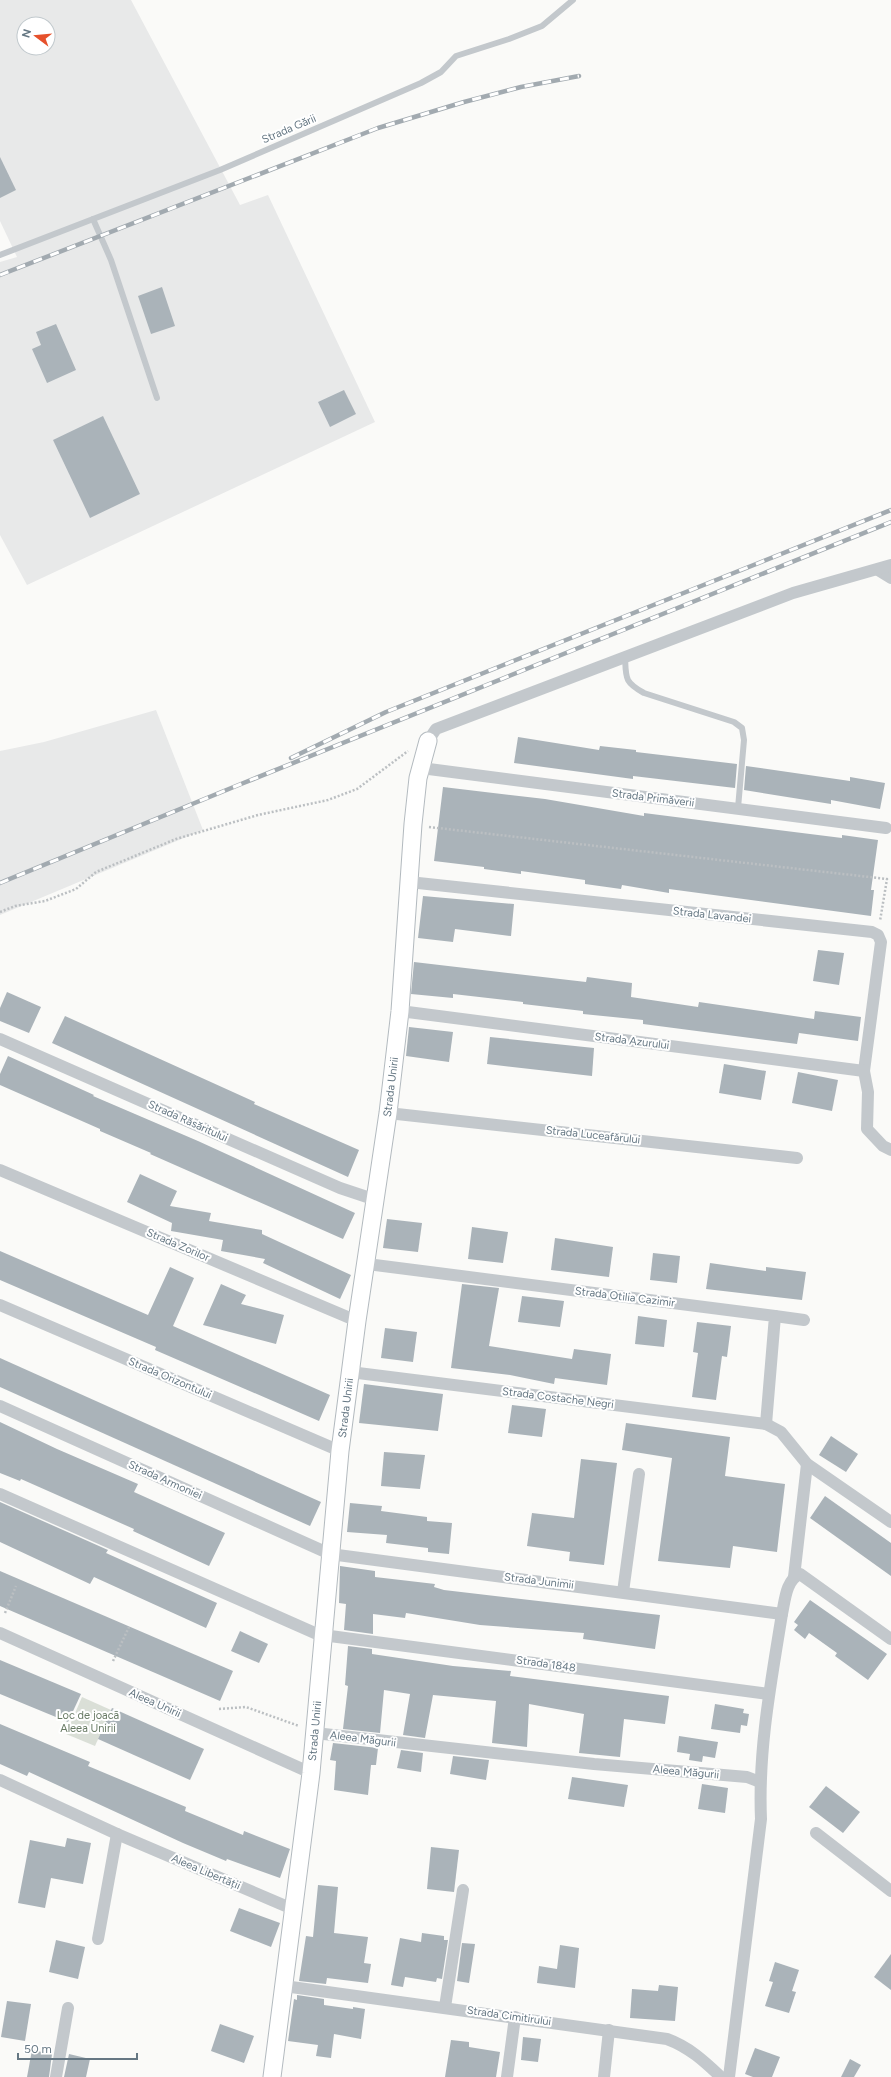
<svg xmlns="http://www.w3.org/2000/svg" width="891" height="2077" viewBox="0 0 891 2077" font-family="Figtree,sans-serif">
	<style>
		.built { fill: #e8e9e9; fill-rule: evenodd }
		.green { fill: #dadfd7 }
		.building { fill: #aab3b9 }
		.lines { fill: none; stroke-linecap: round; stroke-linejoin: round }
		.secondary-casing { stroke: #b3babf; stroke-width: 19 }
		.path { stroke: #bbbfc2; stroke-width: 2.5; stroke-dasharray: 2 2; stroke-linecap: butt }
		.lane { stroke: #c3c8cc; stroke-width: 6 }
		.street { stroke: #c3c8cc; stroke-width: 12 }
		.secondary { stroke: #fff; stroke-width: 17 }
		.rail-casing { stroke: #a2aab0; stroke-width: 4.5 }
		.rail { stroke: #fff; stroke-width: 3; stroke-dasharray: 9; stroke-linecap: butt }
		.labels { text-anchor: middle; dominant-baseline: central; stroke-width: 4; stroke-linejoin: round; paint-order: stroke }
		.street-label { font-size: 11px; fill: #657783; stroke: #fff }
		.park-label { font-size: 11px; fill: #687a64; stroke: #fff }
	</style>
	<rect width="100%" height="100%" fill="#fafaf8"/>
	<g class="built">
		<path d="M0 0H131L240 205 268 195 375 422 27 585 0 535V262L17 257 0 221ZM24 24H48V48H24Z"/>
		<path d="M156 710 203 830 0 915V751L44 742Z"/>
	</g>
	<path class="green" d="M82 1697 111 1710 95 1746 66 1734Z"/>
	<g class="building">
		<path d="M0 157 16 190 0 198Z"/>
		<path d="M162 287 175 326 151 334 138 296Z"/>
		<path d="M56 324 76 370 47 383 32 349 41 345 36 332Z"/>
		<path d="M344 390 356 414 330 427 318 402Z"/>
		<path d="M103 416 140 494 90 518 53 440Z"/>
		<path d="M518 737 599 750 600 746 636 750V752L737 764 735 788 633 776V779L514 763Z"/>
		<path d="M746 766 850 781V777L885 783 880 809 831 800V804L744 790Z"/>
		<path d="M443 787 545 799 644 816V813L842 838V835L878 840 871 890H874L871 916 669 889V893L622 885 621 889 585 884V880L521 871V874L484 869V867L434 861Z"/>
		<path d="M423 896 514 904 511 936 455 929 453 942 418 938Z"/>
		<path d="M818 950 844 953 839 985 813 981Z"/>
		<path d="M414 962 586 982 587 977 632 983 631 997 698 1007 699 1002 814 1019 815 1011 861 1017 858 1041 799 1033 797 1044 643 1024V1020L583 1014V1011L523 1004V1002L453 994V998L411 994Z"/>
		<path d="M7 992 41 1007 29 1033 0 1021V1008Z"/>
		<path d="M65 1016 255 1102 254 1104 359 1150 348 1177 52 1043Z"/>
		<path d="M409 1027 453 1032 449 1062 406 1056Z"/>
		<path d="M490 1037 594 1048 592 1076 487 1064Z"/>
		<path d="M8 1056 94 1095 93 1096 198 1141 355 1213 343 1239 150 1154 151 1153 100 1131V1129L0 1085V1074Z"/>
		<path d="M724 1064 766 1071 761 1100 719 1093Z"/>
		<path d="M798 1072 838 1080 832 1111 792 1103Z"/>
		<path d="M140 1174 177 1191 170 1206 211 1213 209 1221 262 1230V1234L351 1275 340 1299 263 1263 265 1259 221 1251 223 1240 171 1231 172 1223 127 1202Z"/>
		<path d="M387 1219 422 1223 418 1252 383 1248Z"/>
		<path d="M472 1227 508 1232 503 1263 468 1259Z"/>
		<path d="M555 1238 613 1247 609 1277 551 1270Z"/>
		<path d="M0 1251 148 1315 170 1267 194 1278 173 1326 330 1395 319 1421 155 1350 156 1347 0 1280Z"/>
		<path d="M653 1253 680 1256 677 1283 650 1280Z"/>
		<path d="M710 1263 766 1271V1267L806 1272 802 1300 706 1289Z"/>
		<path d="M221 1284 246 1295 241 1304 284 1315 276 1344 203 1325Z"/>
		<path d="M462 1284 499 1288 489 1346 572 1359 574 1349 611 1354 607 1385 555 1378 554 1384 510 1375 451 1368Z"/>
		<path d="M522 1296 564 1301 560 1327 518 1322Z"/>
		<path d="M638 1316 667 1320 664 1347 635 1344Z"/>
		<path d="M697 1322 731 1326 727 1357 722 1356 716 1400 692 1397 698 1353 693 1352Z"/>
		<path d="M385 1328 417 1332 413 1362 381 1358Z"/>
		<path d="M0 1358 321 1502 310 1526 0 1387Z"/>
		<path d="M364 1384 443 1394 438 1431 359 1423Z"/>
		<path d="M512 1405 546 1409 542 1437 508 1433Z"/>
		<path d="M0 1422 57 1449 138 1484 134 1492 225 1533 209 1566 133 1531 134 1529 21 1479 20 1481 0 1473Z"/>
		<path d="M626 1423 730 1437 725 1476 785 1484 777 1552 733 1546 730 1568 658 1561 672 1458 622 1450Z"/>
		<path d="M831 1436 858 1454 846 1472 819 1455Z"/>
		<path d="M384 1452 425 1455 420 1489 381 1486Z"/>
		<path d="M581 1459 617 1463 604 1565 569 1561 570 1552 527 1546 532 1513 574 1518Z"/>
		<path d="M825 1496 891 1543V1576L810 1518Z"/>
		<path d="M0 1502 108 1550 106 1553 217 1603 206 1628 94 1577 90 1584 0 1542Z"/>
		<path d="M350 1503 382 1506 381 1511 427 1517V1521L452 1523 449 1554 428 1552V1548L386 1543 387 1535 347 1532Z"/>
		<path d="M340 1566 375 1571V1577L435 1584 434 1587 444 1590 660 1615 655 1649 583 1639 584 1633 480 1625 406 1613 405 1618 373 1614V1634L344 1630 346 1604 339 1603Z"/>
		<path d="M0 1571 233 1671 220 1701 0 1606Z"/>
		<path d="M810 1600 887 1654 868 1680 835 1656 837 1653 809 1633 805 1639 794 1630 798 1625 794 1622Z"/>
		<path d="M240 1631 268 1644 259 1663 231 1651Z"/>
		<path d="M348 1646 372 1649V1654L453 1666 511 1671 510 1676 669 1696 665 1724 624 1719 620 1757 579 1753 584 1714 529 1704 527 1747 492 1743 496 1701 433 1695 425 1738 403 1735 410 1694 384 1690 380 1733 343 1729 348 1686 345 1685Z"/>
		<path d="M0 1660 81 1694 68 1722 0 1694Z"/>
		<path d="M715 1704 744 1709 743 1713 749 1714 747 1726 741 1725 740 1733 711 1729Z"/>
		<path d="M112 1708 204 1749 190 1780 98 1739Z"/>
		<path d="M0 1724 90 1762 88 1766 186 1807 185 1811 243 1835 244 1831 290 1849 280 1878 227 1859 226 1861 183 1843 29 1772 27 1776 0 1764Z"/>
		<path d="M679 1736 718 1742 715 1758 703 1756 702 1762 689 1760 690 1754 677 1752Z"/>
		<path d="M333 1743 378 1748 376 1765H371L368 1795 334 1790 336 1761 330 1760Z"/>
		<path d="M401 1750 423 1753 421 1772 397 1768Z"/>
		<path d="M453 1756 489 1760 486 1780 450 1774Z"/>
		<path d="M572 1777 628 1785 624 1807 568 1799Z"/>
		<path d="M702 1784 728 1788 725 1813 698 1809Z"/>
		<path d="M826 1786 860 1812 843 1833 809 1807Z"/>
		<path d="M67 1838 91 1843 83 1884 51 1878 45 1908 18 1903 30 1840 65 1847Z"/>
		<path d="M431 1847 459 1850 454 1892 427 1889Z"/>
		<path d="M318 1885 338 1887 334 1933 368 1937 364 1963 371 1964 368 1983 327 1978 326 1984 299 1981 306 1936 313 1937Z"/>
		<path d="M239 1908 280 1923 271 1947 230 1931Z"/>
		<path d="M422 1933 444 1936V1940H448L442 1979 437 1978 436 1982 405 1977 403 1987 391 1985 400 1938 421 1942Z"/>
		<path d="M56 1940 85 1947 78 1979 49 1972Z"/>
		<path d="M462 1943 475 1944 469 1983 457 1981Z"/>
		<path d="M560 1945 579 1948 575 1988 537 1983 539 1966 557 1969Z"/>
		<path d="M891 1954V1990L874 1977Z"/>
		<path d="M775 1962 799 1970 792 1991 796 1992 789 2013 765 2006 773 1982 769 1981Z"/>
		<path d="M659 1985 678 1987 675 2021 630 2018 632 1989 658 1991Z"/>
		<path d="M297 1995 324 1999V2005L353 2009V2007L365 2009 361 2039 334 2034 331 2058 316 2056 318 2045 288 2041 294 1999 297 2000Z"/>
		<path d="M7 2001 31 2004 25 2041 1 2037Z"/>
		<path d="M220 2024 254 2036 244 2063 211 2051Z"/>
		<path d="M523 2037 541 2039 538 2062 521 2060Z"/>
		<path d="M451 2040 469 2042V2047L500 2052 496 2077H445Z"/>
		<path d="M755 2048 780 2057 772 2077H753L745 2074Z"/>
		<path d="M32 2050 52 2054 49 2077H27Z"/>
		<path d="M69 2054 90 2059 86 2077H64Z"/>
		<path d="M850 2059 861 2065 854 2077H841Z"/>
	</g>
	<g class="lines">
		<defs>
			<path id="secondary" d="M272 2077 311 1773 340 1451 357 1321 388 1113 400 1011 413 824 418 778 428 741"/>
		</defs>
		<use href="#secondary" class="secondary-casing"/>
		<g class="path">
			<path d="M429 827 887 879 880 921"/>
			<path d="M0 912 15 906 45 901 76 889 96 872 176 839 258 815 328 800 357 789 408 751"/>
			<path d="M5 1613 16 1586"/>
			<path d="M113 1661 129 1627"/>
			<path d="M219 1709 246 1707 299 1726"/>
		</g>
		<g class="lane">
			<path d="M93 219 111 260 157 398"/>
			<path d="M0 255 220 170 421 83 441 72 456 56 509 39 542 26 573 0"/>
			<path d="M625 656C626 678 624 682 644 693L734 722 742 728 744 740 738 808"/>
		</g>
		<g class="street">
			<path d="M878 570 891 578"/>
			<path d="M428 741 436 729 793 593 891 565"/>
			<path d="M421 768 886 828"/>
			<path d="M409 882 872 932 878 935 881 942 864 1071 868 1092 867 1129 883 1146 891 1150"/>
			<path d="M400 1011 864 1071"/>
			<path d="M0 1039 340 1188 376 1200"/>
			<path d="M388 1113 797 1158"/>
			<path d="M0 1170 357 1321"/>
			<path d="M367 1264 775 1316 766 1424"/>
			<path d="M0 1305 340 1451"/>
			<path d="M775 1316 804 1320"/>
			<path d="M350 1372 766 1424 781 1432 807 1464 891 1522"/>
			<path d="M0 1406 330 1554 782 1614C785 1600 786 1580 800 1574L891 1639"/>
			<path d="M0 1494 317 1634 324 1632 330 1636 769 1694"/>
			<path d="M794 1577 807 1464"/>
			<path d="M623 1592 639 1474"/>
			<path d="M0 1633 311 1773"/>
			<path d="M315 1733 594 1764 747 1777 760 1782"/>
			<path d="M0 1780 117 1834 295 1910"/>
			<path d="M816 1833 891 1891"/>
			<path d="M98 1939 117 1834"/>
			<path d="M284 1986 667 2039C689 2047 704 2061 721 2077"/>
			<path d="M445 2007 463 1890"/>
			<path d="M56 2077 68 2008"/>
			<path d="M507 2077 515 2017"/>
			<path d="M604 2077 609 2030"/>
			<path d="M729 2077 761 1819C758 1750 771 1682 782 1614"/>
		</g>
		<use href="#secondary" class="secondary"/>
		<defs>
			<g id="rail">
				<path d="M0 275 378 128 464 102 521 87 579 76"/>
				<path d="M291 758 386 712 891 510"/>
				<path d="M0 883 241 784 891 522"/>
			</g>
		</defs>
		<use href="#rail" class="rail-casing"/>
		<use href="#rail" class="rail"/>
	</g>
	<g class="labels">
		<g class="street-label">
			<text transform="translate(289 129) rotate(-23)">Strada Gării</text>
			<text transform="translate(653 798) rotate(7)">Strada Primăverii</text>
			<text transform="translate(712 915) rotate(6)">Strada Lavandei</text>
			<text transform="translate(632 1041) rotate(7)">Strada Azurului</text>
			<text transform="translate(391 1087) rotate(-83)">Strada Unirii</text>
			<text transform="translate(188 1121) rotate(24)">Strada Răsăritului</text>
			<text transform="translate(593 1135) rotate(6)">Strada Luceafǎrului</text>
			<text transform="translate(178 1245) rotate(23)">Strada Zorilor</text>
			<text transform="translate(625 1297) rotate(7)">Strada Otilia Cazimir</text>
			<text transform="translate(170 1378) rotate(23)">Strada Orizontului</text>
			<text transform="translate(558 1398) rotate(7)">Strada Costache Negri</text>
			<text transform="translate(346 1408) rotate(-83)">Strada Unirii</text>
			<text transform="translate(165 1480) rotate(24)">Strada Armoniei</text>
			<text transform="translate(539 1581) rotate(7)">Strada Junimii</text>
			<text transform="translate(546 1664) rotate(8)">Strada 1848</text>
			<text transform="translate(155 1703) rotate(24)">Aleea Unirii</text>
			<text transform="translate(315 1731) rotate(-85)">Strada Unirii</text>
			<text transform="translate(363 1739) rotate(7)">Aleea Măgurii</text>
			<text transform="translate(686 1772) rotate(5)">Aleea Măgurii</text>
			<text transform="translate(206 1872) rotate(23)">Aleea Libertății</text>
			<text transform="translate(509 2016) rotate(8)">Strada Cimitirului</text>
		</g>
		<g class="park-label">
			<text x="88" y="1715">Loc de joacă<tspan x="88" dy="13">Aleea Unirii</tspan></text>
		</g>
	</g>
	<g transform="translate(36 36) rotate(286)"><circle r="19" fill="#ffffff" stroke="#c1c9cd"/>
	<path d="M0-3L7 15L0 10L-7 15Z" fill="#e6512c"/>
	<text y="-6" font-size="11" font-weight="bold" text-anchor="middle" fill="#657783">N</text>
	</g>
	<path d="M18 2053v6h119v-6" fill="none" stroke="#657783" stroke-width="2"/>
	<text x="24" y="2053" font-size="12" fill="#657783" stroke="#ffffff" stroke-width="3" paint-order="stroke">50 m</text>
</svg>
